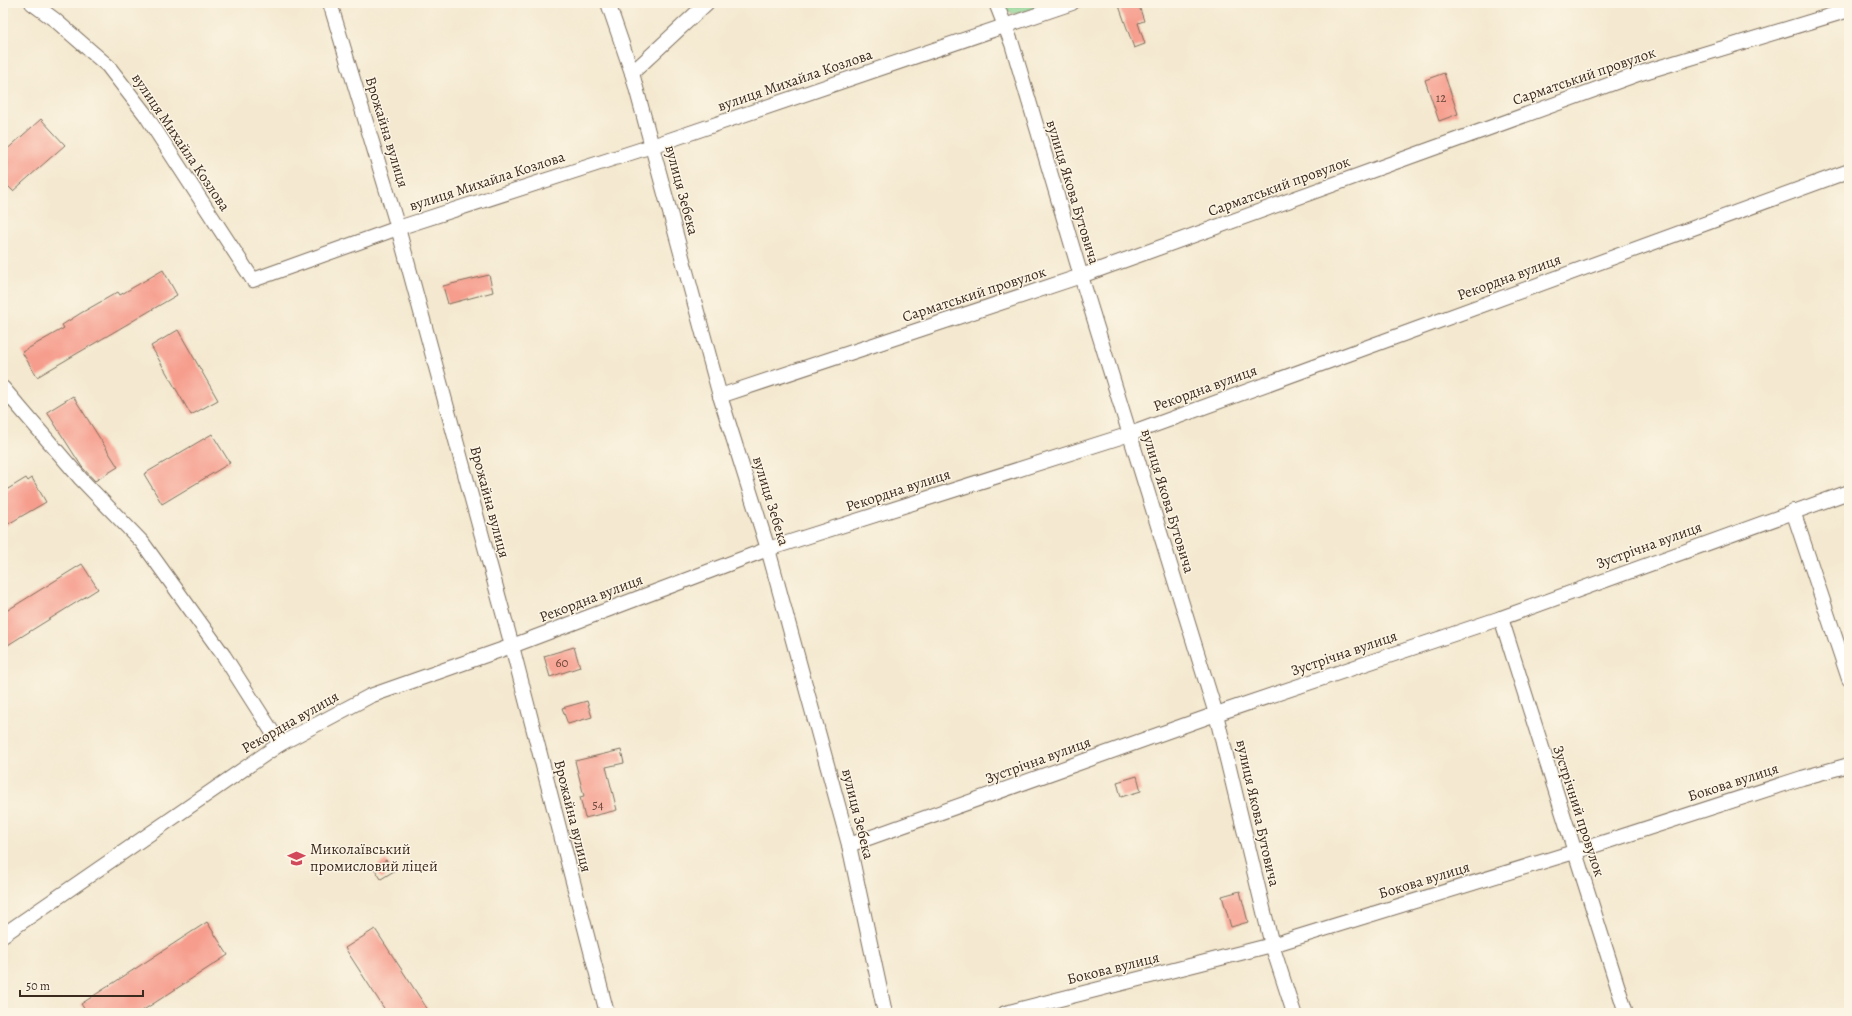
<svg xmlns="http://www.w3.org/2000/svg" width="1852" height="1016" viewBox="0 0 1852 1016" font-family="Alegreya,serif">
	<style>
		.green { fill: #88d492; stroke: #627f58 }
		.building { fill: #f69d8d }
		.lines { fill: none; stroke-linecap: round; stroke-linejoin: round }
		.minor-casing { stroke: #7c6d5c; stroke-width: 16 }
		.minor { stroke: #fff; stroke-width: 14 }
		.labels { text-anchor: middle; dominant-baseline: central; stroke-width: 3; stroke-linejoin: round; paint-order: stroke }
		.number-label { font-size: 13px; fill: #6a473a }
		.street-label { font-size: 15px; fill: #3b2a1e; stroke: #fcf5e5 }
		.poi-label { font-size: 15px; fill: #3b2a1e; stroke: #fcf5e5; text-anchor: start }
	</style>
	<rect width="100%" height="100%" fill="#fcf5e5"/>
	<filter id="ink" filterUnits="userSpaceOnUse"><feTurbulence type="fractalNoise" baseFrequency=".025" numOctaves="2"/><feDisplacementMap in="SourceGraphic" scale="8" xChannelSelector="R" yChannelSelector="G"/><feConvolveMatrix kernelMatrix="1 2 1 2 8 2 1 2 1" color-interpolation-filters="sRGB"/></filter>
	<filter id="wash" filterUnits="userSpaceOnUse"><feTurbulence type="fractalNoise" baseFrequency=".012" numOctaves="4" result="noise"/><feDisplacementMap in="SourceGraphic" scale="16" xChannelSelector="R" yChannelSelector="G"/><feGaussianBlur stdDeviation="0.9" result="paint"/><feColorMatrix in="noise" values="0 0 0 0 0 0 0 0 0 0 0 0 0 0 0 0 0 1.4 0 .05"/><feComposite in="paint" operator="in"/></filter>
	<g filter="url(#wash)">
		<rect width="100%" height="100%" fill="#f4e9d0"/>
		<path class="green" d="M1003 3H1015L1017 6 1026 3H1039V8L1014 14 1006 10Z"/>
		<g id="blocks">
			<g class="building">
				<path d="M1118 3H1138L1144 21 1138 23 1145 44 1134 48Z"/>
				<path d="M1444 73 1458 114 1439 121 1425 80Z"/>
				<path d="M41 119 65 145 13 191 3 181V153Z"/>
				<path d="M163 270 177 295 37 377 22 352 64 328 62 325 81 313 118 292 120 295Z"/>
				<path d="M489 275 493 292 448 304 443 286Z"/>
				<path d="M178 330 218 400 191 415 151 346Z"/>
				<path d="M73 396 118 467 95 481 82 467 47 412Z"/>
				<path d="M212 434 230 463 162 504 144 474Z"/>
				<path d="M26 478 28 481 32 478 46 502 3 527V492Z"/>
				<path d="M82 564 98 589 3 648V613Z"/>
				<path d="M574 647 580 667 550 677 544 656Z"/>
				<path d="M587 701 592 717 568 724 562 708Z"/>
				<path d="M621 750 624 763 606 767 617 810 585 818 580 797 584 796 575 761Z"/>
				<path d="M1137 776 1141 791 1121 797 1117 782Z"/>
				<path d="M386 860 394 871 381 879 374 868Z"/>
				<path d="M1240 891 1248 922 1231 927 1222 896Z"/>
				<path d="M207 922 228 955 139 1013H87L81 1004Z"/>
				<path d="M375 929 430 1013H387L345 948Z"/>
			</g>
		</g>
	</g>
	<g filter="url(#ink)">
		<use href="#blocks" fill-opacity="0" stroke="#7c6d5c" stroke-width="1"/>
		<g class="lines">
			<defs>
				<g id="minor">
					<path d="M32 3 55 20 108 66 145 114 253 280 398 228 652 146 1072 3"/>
					<path d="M330 3 398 228 512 646 607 1013"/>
					<path d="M608 3 632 73 720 396 768 549 849 845 885 1013"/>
					<path d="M996 3 1012 44 1081 276 1216 714 1272 945 1294 1013"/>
					<path d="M632 73 707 3"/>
					<path d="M3 388 81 479 142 542 224 656 280 744"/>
					<path d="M720 396 1081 276 1641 73 1849 10"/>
					<path d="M1793 511 1849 679"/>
					<path d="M1501 618 1626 1013"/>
					<path d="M849 845 1216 714 1501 618 1849 492"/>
					<path d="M3 935 280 744 370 696 512 646 768 549 1130 434 1849 171"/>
					<path d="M1005 1013 1272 945 1574 852 1802 778 1849 765"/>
				</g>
			</defs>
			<use href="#minor" class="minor-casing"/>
			<use href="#minor" class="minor"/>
		</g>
	</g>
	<defs>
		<symbol id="school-bare" viewBox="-9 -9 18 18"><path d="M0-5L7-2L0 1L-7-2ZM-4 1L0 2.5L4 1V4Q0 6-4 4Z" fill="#d1495b" stroke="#fcf5e5" stroke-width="2.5" paint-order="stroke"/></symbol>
	</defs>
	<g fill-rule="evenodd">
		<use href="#school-bare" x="284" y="846" width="25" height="25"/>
	</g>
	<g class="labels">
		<g class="number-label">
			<text x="1441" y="97">12</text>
			<text x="562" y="662">60</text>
			<text x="598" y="804">54</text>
		</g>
		<g class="street-label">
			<text transform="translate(1584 76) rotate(-19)">Сарматський провулок</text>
			<text transform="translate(795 80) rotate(-19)">вулиця Михайла Козлова</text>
			<text transform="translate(387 132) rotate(73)">Врожайна вулиця</text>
			<text transform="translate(181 142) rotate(56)">вулиця Михайла Козлова</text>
			<text transform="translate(487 181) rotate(-18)">вулиця Михайла Козлова</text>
			<text transform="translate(1279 186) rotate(-20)">Сарматський провулок</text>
			<text transform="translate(682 190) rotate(75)">вулиця Зебека</text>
			<text transform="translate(1073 192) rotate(73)">вулиця Якова Бутовича</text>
			<text transform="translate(1509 277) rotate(-20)">Рекордна вулиця</text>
			<text transform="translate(974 294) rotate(-18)">Сарматський провулок</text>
			<text transform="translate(1205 388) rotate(-20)">Рекордна вулиця</text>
			<text transform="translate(898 490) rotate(-18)">Рекордна вулиця</text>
			<text transform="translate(771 501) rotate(73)">вулиця Зебека</text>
			<text transform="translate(1168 501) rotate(73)">вулиця Якова Бутовича</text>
			<text transform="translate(490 502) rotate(75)">Врожайна вулиця</text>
			<text transform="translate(1649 545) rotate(-20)">Зустрічна вулиця</text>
			<text transform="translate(591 598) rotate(-21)">Рекордна вулиця</text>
			<text transform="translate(1344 653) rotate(-19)">Зустрічна вулиця</text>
			<text transform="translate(290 722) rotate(-30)">Рекордна вулиця</text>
			<text transform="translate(1038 760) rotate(-20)">Зустрічна вулиця</text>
			<text transform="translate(1733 782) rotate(-18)">Бокова вулиця</text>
			<text transform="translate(1579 811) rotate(72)">Зустрічний провулок</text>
			<text transform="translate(1258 813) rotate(77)">вулиця Якова Бутовича</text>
			<text transform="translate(858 814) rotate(76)">вулиця Зебека</text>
			<text transform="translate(573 816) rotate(76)">Врожайна вулиця</text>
			<text transform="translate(1424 880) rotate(-17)">Бокова вулиця</text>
			<text transform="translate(1113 968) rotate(-14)">Бокова вулиця</text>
		</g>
		<g class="poi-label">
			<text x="310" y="849">Миколаївський<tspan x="310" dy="17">промисловий ліцей</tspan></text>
		</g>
	</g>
	<rect width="1852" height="1016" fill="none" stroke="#fcf5e5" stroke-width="16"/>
	<path d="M20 990v6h123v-6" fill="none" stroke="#3b2a1e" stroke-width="2"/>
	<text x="26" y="990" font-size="12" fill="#3b2a1e" stroke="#fcf5e5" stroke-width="3" paint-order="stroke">50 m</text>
</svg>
